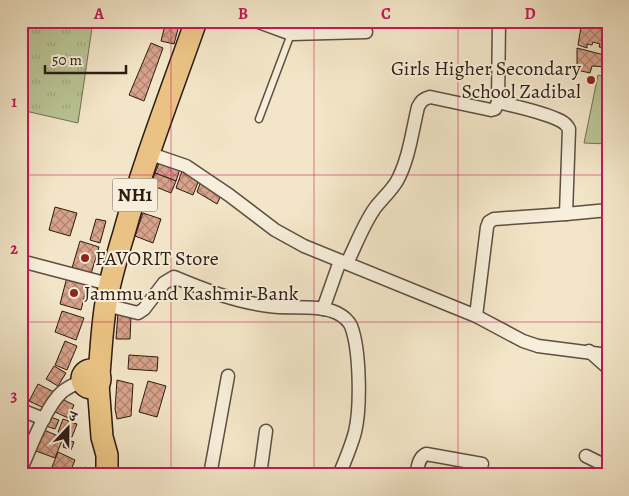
<svg xmlns="http://www.w3.org/2000/svg" width="629" height="496" viewBox="0 0 629 496" font-family="Alegreya,'Noto Serif Devanagari',serif">
	<style>
		.grass { fill: url(#grass-tufts); stroke: #737055 }
		.garden { fill: #bac596; stroke: #737055 }
		.building { fill: url(#building-cross-hatch); stroke: #2c1c14 }
		.lines { fill: none; stroke-linecap: round; stroke-linejoin: round }
		.service-casing { stroke: #5e4e41; stroke-width: 9 }
		.minor-casing { stroke: #5e4e41; stroke-width: 15 }
		.trunk-casing { stroke: #2c1c14; stroke-width: 24 }
		.service { stroke: #f7efdb; stroke-width: 6 }
		.minor { stroke: #f7efdb; stroke-width: 12 }
		.trunk { stroke: #eac384; stroke-width: 21 }
		.grid { fill: none; stroke: #c2185b; stroke-width: 1; stroke-opacity: 0.55 }
		.poi-dot { fill: #8f2418; stroke: #f7efdb; stroke-width: 2 }
		.labels { text-anchor: middle; dominant-baseline: central; stroke-width: 4; stroke-linejoin: round; paint-order: stroke }
		.shield { fill: #f7efdb; stroke: #695b50; stroke-width: 1 }
		.shield-label { font-size: 19px; font-weight: bold; fill: #2c1c14 }
		.poi-label { font-size: 20px; fill: #2c1c14; stroke: #f7efdb; text-anchor: start }
		.neatline { fill: none; stroke: #c2185b; stroke-width: 2 }
		.grid-label { font-size: 16px; text-anchor: middle; font-weight: bold; fill: #c2185b }
	</style>
	<defs>
		<pattern id="grass-tufts" width="24" height="20" patternUnits="userSpaceOnUse" patternTransform="scale(1.25)"><rect width="24" height="20" fill="#bac596"/><path d="M3 7l-1-3M5 7V3M7 7l1-3M15 17l-1-3M17 17v-4M19 17l1-3" fill="none" stroke="#a0a980"/></pattern>
		<pattern id="building-cross-hatch" width="8" height="8" patternUnits="userSpaceOnUse" patternTransform="scale(1.25)"><rect width="8" height="8" fill="#d8a38b"/><path d="M0 0l8 8M0 8l8-8" fill="none" stroke="#af8470"/></pattern>
	</defs>
	<rect width="100%" height="100%" fill="#f3e6c8"/>
	<filter id="stains"><feTurbulence type="fractalNoise" baseFrequency=".004" numOctaves="4"/><feColorMatrix values="0 0 0 0 .2 0 0 0 0 .09 0 0 0 0 .02 0 0 0 .5 -.17"/></filter>
	<radialGradient id="worn" r=".72"><stop offset=".6" stop-color="#630" stop-opacity="0"/><stop offset="1" stop-color="#630" stop-opacity=".3"/></radialGradient>
	<path class="grass" d="M21 21H93L78 123 21 110Z"/>
	<path class="garden" d="M598 75 608 77V144L584 143Z"/>
	<g class="building">
		<path d="M166 21 179 25 174 44 161 41Z"/>
		<path d="M582 21H608V53H604L605 48 599 47 600 44 593 42 592 45 587 44V48L578 45Z"/>
		<path d="M151 43 163 48 144 101 129 95Z"/>
		<path d="M577 48 608 56V67L592 66 590 73 577 70Z"/>
		<path d="M160 161 180 169 176 181 155 173Z"/>
		<path d="M182 171 199 180 193 195 176 188Z"/>
		<path d="M155 173 176 181 171 193 151 185Z"/>
		<path d="M201 181 222 193 217 204 197 192Z"/>
		<path d="M55 207 77 213 70 236 49 230Z"/>
		<path d="M143 213 161 219 153 243 135 236Z"/>
		<path d="M96 219 106 221 100 243 90 240Z"/>
		<path d="M80 241 99 247 91 274 72 268Z"/>
		<path d="M67 277 88 283 81 310 60 304Z"/>
		<path d="M62 311 84 318 76 340 55 332Z"/>
		<path d="M118 312 131 316 130 339H116Z"/>
		<path d="M65 341 77 346 67 370 55 365Z"/>
		<path d="M129 355 158 357 157 371 128 369Z"/>
		<path d="M54 366 66 373 58 386 46 379Z"/>
		<path d="M117 380 133 384 131 416 117 419 115 409Z"/>
		<path d="M148 381 166 386 157 417 139 412Z"/>
		<path d="M38 384 54 392 46 409 29 401Z"/>
		<path d="M60 398 74 405 68 418 53 411Z"/>
		<path d="M50 417 59 420 55 429 46 426Z"/>
		<path d="M63 419 77 424 72 437 58 432Z"/>
		<path d="M44 430 63 438 55 458 36 451Z"/>
		<path d="M65 439 74 442 71 450 63 447Z"/>
		<path d="M58 452 75 460 69 475 52 467Z"/>
		<path d="M86 467 90 475H79L77 471Z"/>
	</g>
	<g class="lines">
		<defs>
			<path id="service" d="M259 119 291 34"/>
			<g id="minor">
				<path d="M256 21 291 34 366 32"/>
				<path d="M498 102C517 107 544 112 561 121 565 123 567 125 569 129L566 214"/>
				<path d="M148 153 186 166 229 195 275 230 304 246 476 316 523 341 538 346 608 355"/>
				<path d="M21 261 101 282"/>
				<path d="M347 263C356 245 363 225 375 208 382 199 391 191 397 181 409 159 412 132 418 107 421 101 423 99 430 97L491 110 495 109 498 102 499 21"/>
				<path d="M106 305 138 313 144 309 164 283 174 277C205 290 236 302 269 306 289 309 319 304 337 313 343 316 348 320 351 326 360 349 361 407 355 432 351 447 345 461 339 475"/>
				<path d="M323 309 340 261"/>
				<path d="M476 316 487 227 489 222 494 219 566 214 608 210"/>
				<path d="M589 351 608 368"/>
				<path d="M21 410 44 419"/>
				<path d="M586 456 608 467"/>
				<path d="M21 469C30 449 46 406 62 392 68 387 75 384 82 381"/>
				<path d="M210 475 228 376"/>
				<path d="M260 475 266 431"/>
				<path d="M416 475C418 467 418 458 426 454L482 464"/>
			</g>
			<g id="trunk">
				<circle cx="91" cy="379" r="9"/>
				<path d="M99 375C101 351 102 327 106 303 110 279 117 256 124 233 144 161 171 92 196 21"/>
				<path d="M98 384 102 437 107 455V468L109 475"/>
			</g>
		</defs>
		<use href="#service" class="service-casing"/>
		<use href="#minor" class="minor-casing"/>
		<use href="#trunk" class="trunk-casing"/>
		<use href="#service" class="service"/>
		<use href="#minor" class="minor"/>
		<use href="#trunk" class="trunk"/>
	</g>
	<path class="grid" d="M171 21V475M314 21V475M458 21V475M21 175H608M21 322H608"/>
	<g class="poi-dot">
		<circle cx="591" cy="80" r="5"/>
		<circle cx="85" cy="258" r="5"/>
		<circle cx="74" cy="293" r="5"/>
	</g>
	<g class="labels">
		<rect class="shield" x="112.5" y="178.5" width="45" height="33" rx="4"/>
		<g class="shield-label">
			<text x="135" y="195">NH1</text>
		</g>
		<g class="poi-label">
			<text x="581" y="68" text-anchor="end">Girls Higher Secondary<tspan x="581" dy="23">School Zadibal</tspan></text>
			<text x="95" y="258">FAVORIT Store</text>
			<text x="84" y="293">Jammu and Kashmir Bank</text>
		</g>
	</g>
	<rect width="629" height="496" fill="none" stroke="#f3e6c8" stroke-width="55"/>
	<g transform="translate(68 428) rotate(22)" stroke="#f7efdb" stroke-width="4" paint-order="stroke">
	<path d="M0-4L9 19L0 12L-9 19Z" fill="#2c1c14"/>
	<text y="-8" font-size="14" font-weight="bold" text-anchor="middle" fill="#2c1c14">उ</text>
	</g>
	<path d="M45 65v8h81v-8" fill="none" stroke="#2c1c14" stroke-width="2.5"/>
	<text x="52" y="65" font-size="15" fill="#2c1c14" stroke="#f7efdb" stroke-width="4" paint-order="stroke">50 m</text>
	<rect x="28" y="28" width="574" height="440" class="neatline"/>
	<g class="grid-label">
		<text x="99" y="19">A</text>
		<text x="243" y="19">B</text>
		<text x="386" y="19">C</text>
		<text x="530" y="19">D</text>
		<text x="14" y="107">1</text>
		<text x="14" y="254">2</text>
		<text x="14" y="401">3</text>
	</g>
	<rect width="100%" height="100%" filter="url(#stains)"/>
	<rect width="100%" height="100%" fill="url(#worn)"/>
</svg>
